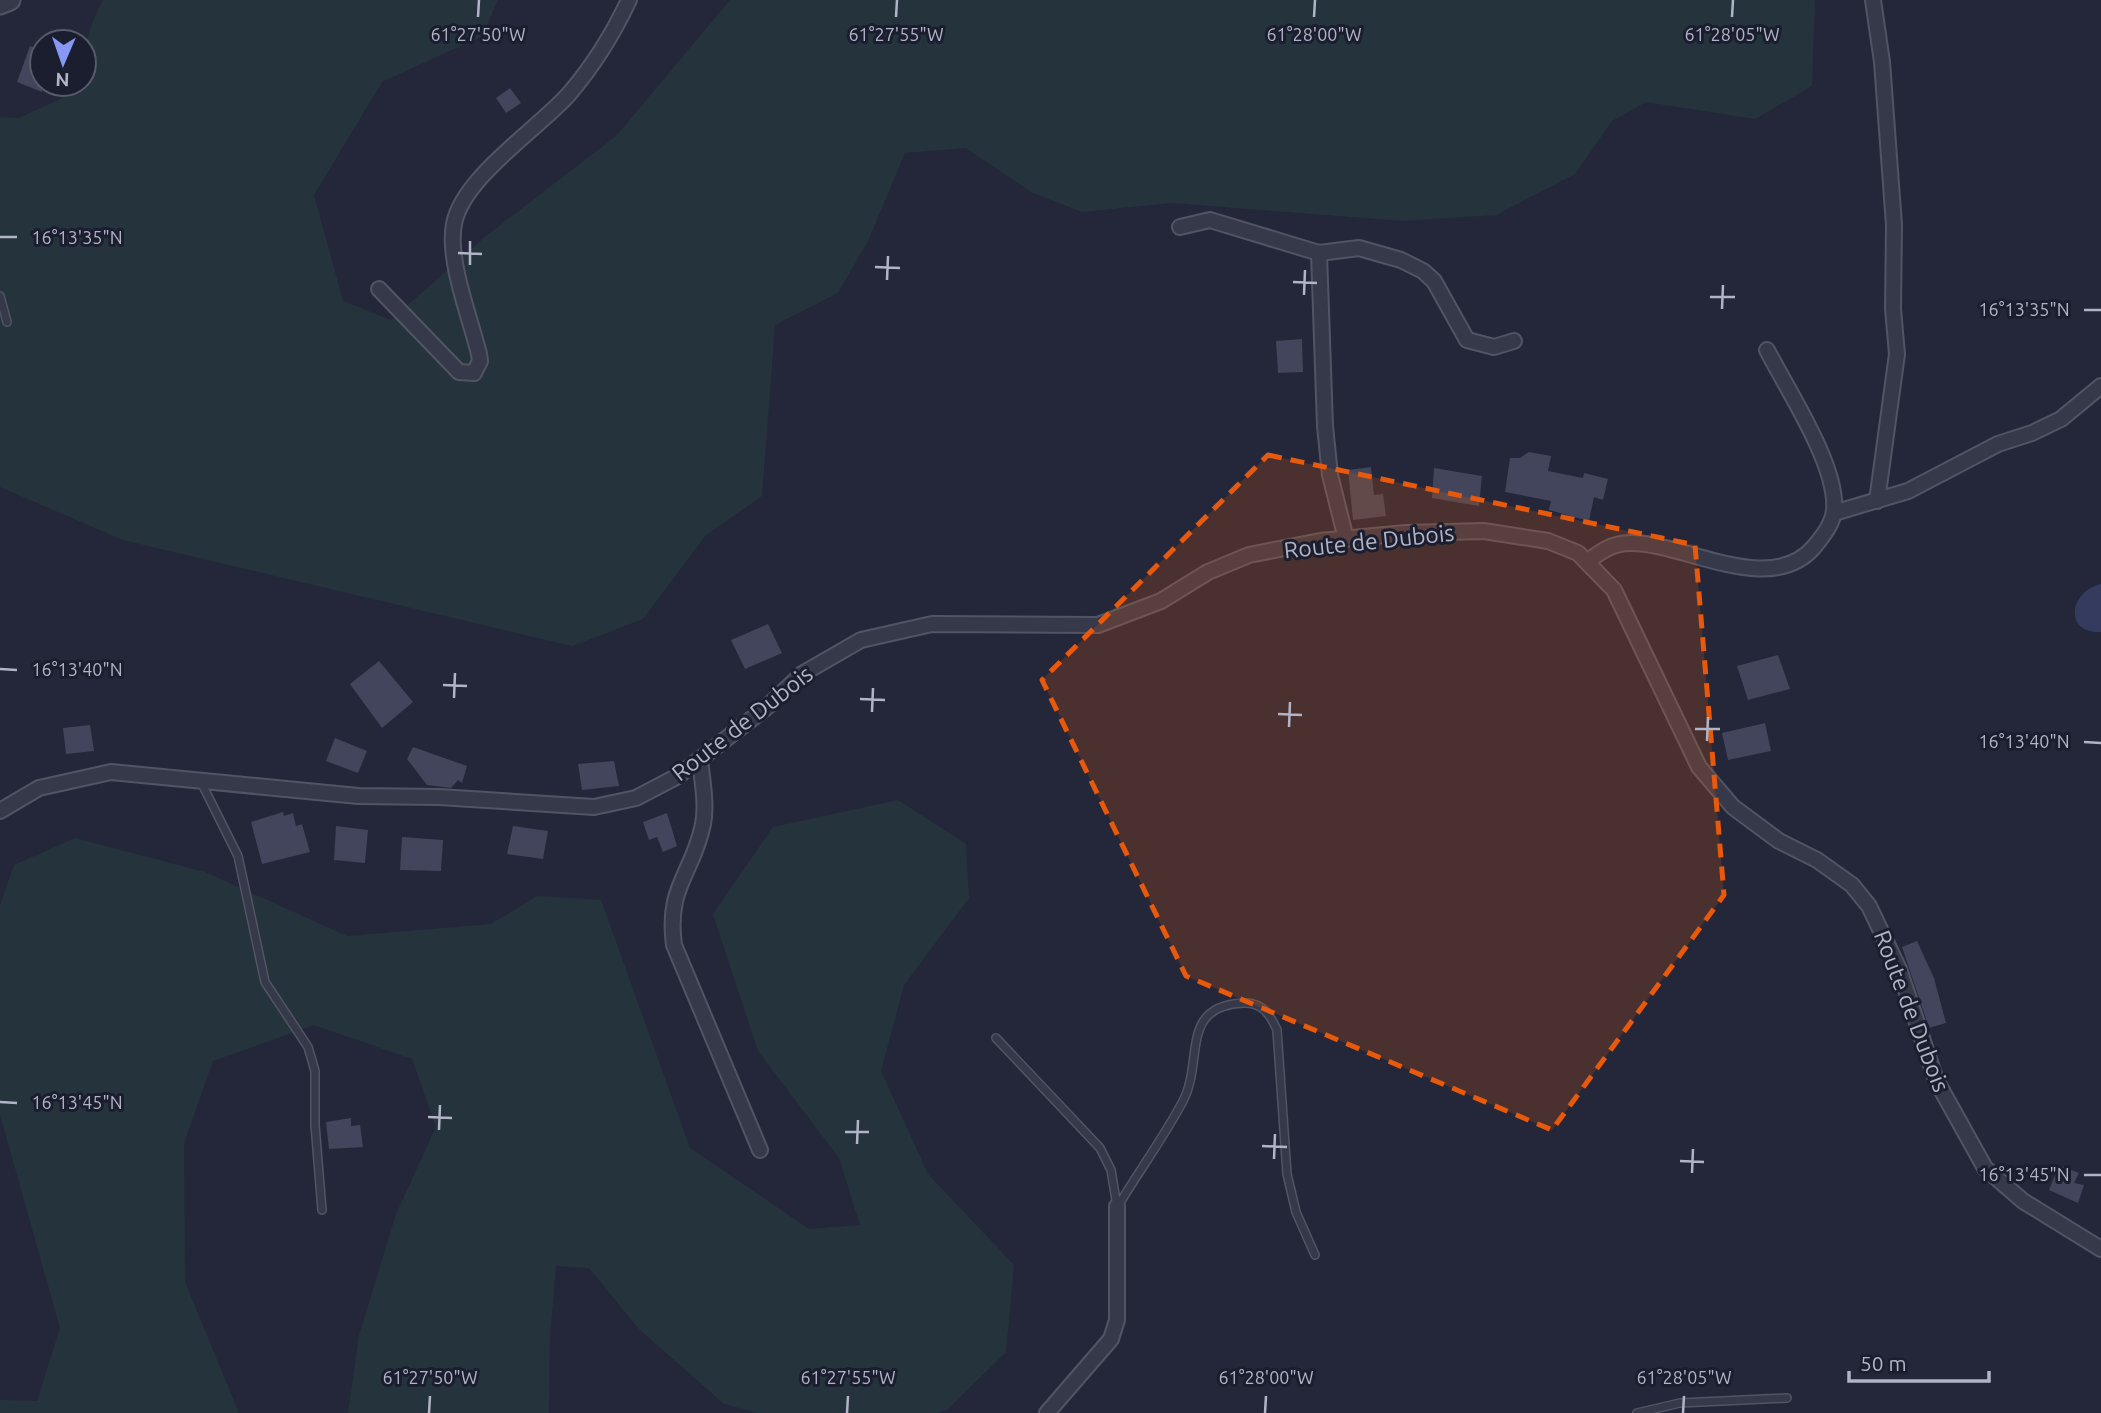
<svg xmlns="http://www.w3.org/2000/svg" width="2101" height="1413" viewBox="0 0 2101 1413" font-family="Ubuntu,sans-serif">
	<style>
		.green { fill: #25343c }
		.water { fill: #353b5e }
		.building { fill: #42455b }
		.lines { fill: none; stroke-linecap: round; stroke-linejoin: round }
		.service-casing { stroke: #515465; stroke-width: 10 }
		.minor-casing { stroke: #515465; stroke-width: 18 }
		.tertiary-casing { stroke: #515465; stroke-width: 23 }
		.service { stroke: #36394a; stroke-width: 7 }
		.minor { stroke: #36394a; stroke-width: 14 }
		.tertiary { stroke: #36394a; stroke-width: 19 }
		.marked { fill: #e8590c; fill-opacity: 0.2; stroke: #e8590c; stroke-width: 5; stroke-dasharray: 14 9; stroke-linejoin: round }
		.ticks { fill: none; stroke: #b1b4c6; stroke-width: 2.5 }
		.labels { text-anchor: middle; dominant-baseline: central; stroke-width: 6; stroke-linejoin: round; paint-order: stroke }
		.street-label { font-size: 23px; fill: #b1b4c6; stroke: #1b1e2f }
		.ticks-label { font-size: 18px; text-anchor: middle; fill: #b1b4c6; stroke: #1b1e2f; stroke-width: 6; stroke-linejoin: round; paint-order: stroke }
	</style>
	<rect width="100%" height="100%" fill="#232739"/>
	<g class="green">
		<path d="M103 0H498L482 36 382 82 314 195 343 301 391 320 486 236 616 136 730 0H1815L1812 86 1755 119 1646 102 1612 121 1575 174 1496 215 1404 221 1171 203 1082 212 1033 193 966 148 905 153 868 241 838 293 775 325 762 496 706 535 643 619 572 646 123 540 0 487V117L19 118 71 94 73 84H84C84 48 86 32 103 0Z"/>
		<path d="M898 800 966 844 969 898 904 985 881 1071 928 1174 1014 1265 1006 1352 947 1410 937 1413H758L724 1404 639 1329 589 1268 556 1266 550 1337 549 1413H348L359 1335 396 1214 436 1127 412 1059 314 1025 213 1061 184 1143 185 1282 239 1413H0V1400L37 1401 60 1328 0 1115V905L14 865 75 838 205 872 347 936 491 924 537 896 601 900 690 1148 809 1229 860 1225 839 1158 758 1051 713 914 773 827Z"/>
	</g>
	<path class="water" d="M2101 584V632C2064 634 2068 592 2101 584Z"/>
	<g class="building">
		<path d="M30 46 42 51V92L17 82Z"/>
		<path d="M510 88 521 103 506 113 496 98Z"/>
		<path d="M1302 339 1303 372 1278 373 1276 341Z"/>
		<path d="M1529 452 1551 456 1548 471 1583 478 1584 473 1608 479 1603 500 1594 497 1589 521 1549 510 1551 501 1505 492 1510 458H1520Z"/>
		<path d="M1371 467 1374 495 1383 494 1386 516 1353 520 1348 470Z"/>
		<path d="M1434 468 1482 476 1479 506 1432 498Z"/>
		<path d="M768 624 782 653 745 669 731 640Z"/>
		<path d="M1778 655 1790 689 1748 700 1737 666Z"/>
		<path d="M379 661 413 702 382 728 350 684Z"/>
		<path d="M1765 723 1771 751 1728 760 1722 733Z"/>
		<path d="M90 725 94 751 66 754 63 728Z"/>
		<path d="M335 738 367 751 358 773 326 761Z"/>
		<path d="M413 747 467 766 462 783 458 780 451 788 427 785 407 759Z"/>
		<path d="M614 761 619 786 582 790 578 764Z"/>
		<path d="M283 812 284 816 293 813 296 826 302 824 310 852 262 864 251 822Z"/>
		<path d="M667 813 677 846 663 852 657 837 649 840 643 822Z"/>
		<path d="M336 826 368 830 365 863 334 860Z"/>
		<path d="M513 826 548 831 543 859 507 854Z"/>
		<path d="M402 837 443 840 441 871 400 870Z"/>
		<path d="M1917 941 1934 978 1946 1023 1929 1028 1902 947Z"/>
		<path d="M351 1118V1126L360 1125 363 1147 329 1149 326 1122Z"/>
		<path d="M2059 1165 2079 1173 2074 1183 2084 1185 2078 1203 2049 1190Z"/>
	</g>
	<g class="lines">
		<defs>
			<g id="service">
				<path d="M0 296 7 322"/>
				<path d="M201 782 238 856 265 982 308 1047 315 1071V1125L322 1210"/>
				<path d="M996 1038 1100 1148 1111 1170 1117 1206"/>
				<path d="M1118 1206C1139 1171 1164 1137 1183 1101 1204 1061 1179 1006 1243 1003 1262 1002 1270 1014 1277 1030L1287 1174 1296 1212 1315 1255"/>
				<path d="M1637 1413 1680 1403 1787 1398"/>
			</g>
			<g id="minor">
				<path d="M1873 0 1882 62 1894 225 1893 309 1897 354 1877 501"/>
				<path d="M1180 227 1210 220 1319 253 1359 248 1401 260 1423 271 1434 281 1467 340 1494 347 1514 341"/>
				<path d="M1319 253 1325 426 1330 475 1346 539"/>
				<path d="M379 289 459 372 474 373 480 361 479 354C470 317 447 260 454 224 462 178 539 128 569 94 593 66 613 34 629 0"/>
				<path d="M1834 513 1908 491 1998 444 2032 433 2061 419 2101 386"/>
				<path d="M1587 562C1600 552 1612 543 1630 543 1683 542 1770 598 1814 547 1822 537 1833 524 1834 510 1838 466 1788 391 1767 350"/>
				<path d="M700 759C702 780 707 804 703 824 693 874 666 886 674 945L760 1150"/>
				<path d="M0 811 39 788 111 772 358 796 439 797 594 807 636 798 678 776 767 707 802 674 861 640 932 624 1098 625 1161 601 1208 572 1249 555 1320 541 1406 533 1484 531 1548 541 1578 553 1614 590 1699 767 1733 807 1779 841 1817 860 1852 885 1869 906 1899 969 1936 1080 1985 1168 2023 1201 2101 1249"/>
				<path d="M1047 1413 1111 1339 1117 1320V1206"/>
			</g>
			<path id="tertiary" d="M0 4 10 0"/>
		</defs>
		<use href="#service" class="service-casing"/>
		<use href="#minor" class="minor-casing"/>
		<use href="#tertiary" class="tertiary-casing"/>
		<use href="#service" class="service"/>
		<use href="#minor" class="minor"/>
		<use href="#tertiary" class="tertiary"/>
	</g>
	<path class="marked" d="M1268 455 1695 545 1724 895 1552 1130 1186 976 1042 680Z"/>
	<path class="ticks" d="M478 17 479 0M896 17 897 0M1314 17 1315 0M1732 17 1733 0M0 237H17M458 253 482 254M470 265V241M875 267 900 268M887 280 888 256M1293 282 1317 283M1304 295 1305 270M1710 297H1735M1722 309 1723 285M2084 310H2101M0 669 17 670M443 685 467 686M454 698 455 673M860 699 885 700M872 712 873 688M1278 714 1302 715M1289 727 1290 702M1695 729H1720M1707 741 1708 717M2084 742 2101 743M0 1102 17 1103M428 1117 452 1118M439 1130 440 1105M845 1132H869M857 1144 858 1120M1262 1146 1287 1147M1274 1159 1275 1134M1680 1161 1704 1162M1692 1173 1693 1149M2084 1175H2101M429 1413 430 1396M847 1413 848 1396M1265 1413 1266 1396M1683 1413 1684 1396"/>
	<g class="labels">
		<g class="street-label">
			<text transform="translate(1369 541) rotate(-6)">Route de Dubois</text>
			<text transform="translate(742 723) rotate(-38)">Route de Dubois</text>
			<text transform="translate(1912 1011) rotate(69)">Route de Dubois</text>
		</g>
	</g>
	<g class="ticks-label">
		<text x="478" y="41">61°27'50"W</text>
		<text x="896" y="41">61°27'55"W</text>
		<text x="1314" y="41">61°28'00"W</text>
		<text x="1732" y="41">61°28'05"W</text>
		<text x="77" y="244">16°13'35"N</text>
		<text x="2024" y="316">16°13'35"N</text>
		<text x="77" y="676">16°13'40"N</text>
		<text x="2024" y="748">16°13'40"N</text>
		<text x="77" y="1109">16°13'45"N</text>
		<text x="2024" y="1181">16°13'45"N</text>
		<text x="430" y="1384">61°27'50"W</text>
		<text x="848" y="1384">61°27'55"W</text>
		<text x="1266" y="1384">61°28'00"W</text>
		<text x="1684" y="1384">61°28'05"W</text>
	</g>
	<g transform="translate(63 63) rotate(182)"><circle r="33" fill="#1b1e2f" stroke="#575a6b" stroke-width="2"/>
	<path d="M0-5L12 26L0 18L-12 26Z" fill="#8896f4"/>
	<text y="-10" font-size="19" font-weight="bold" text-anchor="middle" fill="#b1b4c6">N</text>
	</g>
	<path d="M1849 1371v10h140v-10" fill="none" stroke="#b1b4c6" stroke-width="3.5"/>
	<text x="1860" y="1371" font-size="21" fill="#b1b4c6" stroke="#1b1e2f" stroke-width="5" paint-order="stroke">50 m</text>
</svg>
